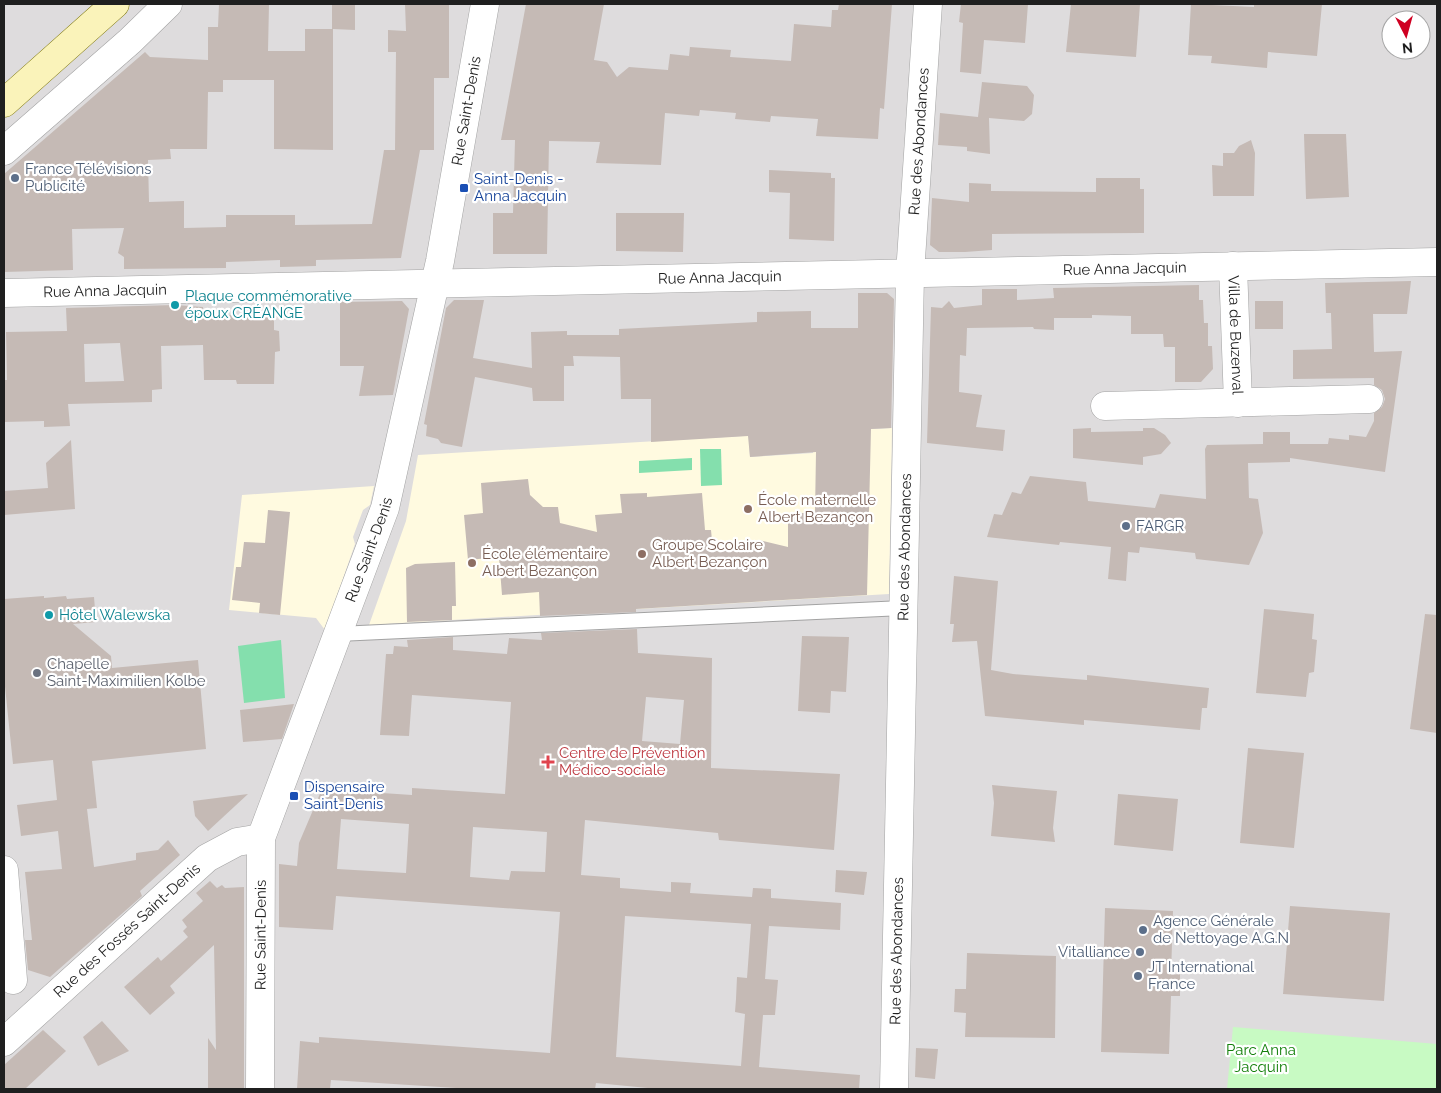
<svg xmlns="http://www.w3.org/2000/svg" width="1441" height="1093" viewBox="0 0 1441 1093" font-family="Raleway,sans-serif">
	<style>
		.residential { fill: #dedcdd; fill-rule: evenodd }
		.education { fill: #fffae0 }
		.park { fill: #c8fac3 }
		.pitch { fill: #84dfad }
		.building { fill: #c5bab5; fill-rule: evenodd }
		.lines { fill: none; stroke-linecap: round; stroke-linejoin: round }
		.service-casing { stroke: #a3a3a3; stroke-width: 16 }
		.minor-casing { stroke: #a3a3a3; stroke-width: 29 }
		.secondary-casing { stroke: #797204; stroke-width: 29 }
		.service { stroke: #fff; stroke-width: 14 }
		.minor { stroke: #fff; stroke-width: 28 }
		.secondary { stroke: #faf3ba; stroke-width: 28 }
		.service-dot { fill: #5c6f8a; stroke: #fff; stroke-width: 2 }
		.transit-dot { fill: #1a4fb4; stroke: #fff; stroke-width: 2 }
		.culture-dot { fill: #0f9aa8; stroke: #fff; stroke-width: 2 }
		.education-dot { fill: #8d6e63; stroke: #fff; stroke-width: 2 }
		.worship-dot { fill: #6b7280; stroke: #fff; stroke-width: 2 }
		.health-dot { fill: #e0444e; stroke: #fff; stroke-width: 2 }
		.labels { text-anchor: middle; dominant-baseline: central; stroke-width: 4.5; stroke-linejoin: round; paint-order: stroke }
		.street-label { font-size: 15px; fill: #1f1f1f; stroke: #fff }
		.service-label { font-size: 15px; fill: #4e5e75; stroke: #fff; text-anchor: start }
		.transit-label { font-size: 15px; fill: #164399; stroke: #fff; text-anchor: start }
		.culture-label { font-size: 15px; fill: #0d838f; stroke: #fff; text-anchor: start }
		.education-label { font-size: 15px; fill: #785e54; stroke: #fff; text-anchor: start }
		.worship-label { font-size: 15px; fill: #5b616d; stroke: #fff; text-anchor: start }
		.health-label { font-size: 15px; fill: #be3a42; stroke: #fff; text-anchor: start }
		.park-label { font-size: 15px; fill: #14800b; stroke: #fff }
	</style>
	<rect width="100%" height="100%" fill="#f0ebe6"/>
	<path class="residential" d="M4 4H1437V1089H4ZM1391 20H1421V50H1391Z"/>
	<g class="education">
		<path d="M892 428 889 594 369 625 406 521 418 455 760 435 749 444 750 457 813 453V432Z"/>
		<path d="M374 486 370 505 363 510 353 537 355 544 325 630 316 618 229 610 242 495Z"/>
	</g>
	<path class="park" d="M1233 1027 1437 1044V1089H1227Z"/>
	<g class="pitch">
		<path d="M700 449H721L722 485 701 486Z"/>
		<path d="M692 458V470L639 473V461Z"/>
		<path d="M281 640 285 698 244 703 238 646Z"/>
	</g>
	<g class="building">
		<path d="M219 4H269L268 51H305V29H332V4H355V30L333 29V150L274 149V80H223V92H208L207 149H170L171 159 148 160 149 202 184 201V228L226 227V215H295V225L372 224 384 150H395L396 52H388V30L406 31 405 4H449V78H434V150H420L401 258 316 260V266L280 267V260L226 262V268L124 269V257L118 253 124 228 72 229 73 270 4 272V174L145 52 150 57 208 60V27H218Z"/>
		<path d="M526 4H604L594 60 607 62 617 77 629 67 668 70 670 54 689 56 690 47 731 50 730 57 791 61 794 24 831 27 832 10H838L839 4H892L884 109 880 108 878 139 816 136 818 119 771 116 770 122 735 119 736 113 700 110 699 116 665 113 661 165 596 163 600 142 549 141 547 254H493V213H513L515 140H501Z"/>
		<path d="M961 4H1028L1025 43 984 40 981 74 960 72 963 23 959 22Z"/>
		<path d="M1071 4H1140L1136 57 1066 52Z"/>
		<path d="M1191 4 1254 7V4H1322L1317 56 1268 52 1267 68 1211 63 1212 56 1188 55Z"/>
		<path d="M982 82 1027 86 1034 95 1032 114 1024 121 989 118 990 154 967 151V147L938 145 940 113 978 117Z"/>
		<path d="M1304 134H1346L1349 197 1306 199Z"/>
		<path d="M1251 140 1255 153 1254 196H1213L1212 165 1223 166V153H1234L1239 146Z"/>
		<path d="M769 170 831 173V178H835L834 241 789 239 790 193 769 192Z"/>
		<path d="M1096 178H1140V189H1144V233L992 234V250L965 252H939L930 245 932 198 969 202V183L991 184V191L1096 192Z"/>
		<path d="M616 213H684L683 252 616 251Z"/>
		<path d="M1411 281 1407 314H1373L1374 352 1402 351 1385 472 1290 458V462L1248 463 1249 498 1258 499 1263 533 1249 565 1196 559 1195 553 1140 547 1139 553 1128 552 1126 581 1108 579 1111 547 1060 542 1059 545 987 537 994 514 1002 515 1012 492 1021 494 1030 476 1086 482 1088 501 1155 508 1160 494 1206 499 1205 449 1207 445 1263 444V432H1290V444H1328L1329 438 1349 440V435L1366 437 1374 421V413L1382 407 1385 399 1382 390 1374 385V378L1293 379V350L1332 349 1331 313H1326L1325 283Z"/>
		<path d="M1199 285V300H1203L1204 323H1208V346H1212L1213 369 1201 382H1175V347H1164L1163 334H1131V316L1092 315V318H1054V330L1034 329 1033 327 967 328 966 356 960 355 959 392 982 395 976 427 1005 430 1003 451 927 443 931 307 942 308 949 301 954 308 982 305V289H1017V300L1054 298 1053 288Z"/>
		<path d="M858 293H887L894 299 891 428 871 429 867 595 636 609V612L540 616 539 592 502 595 499 557 468 560 464 515 483 513 481 483 528 479 530 495 543 507H558L560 523 597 532 595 515 622 513 620 494 647 493V497L702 493 705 530H711L713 551 760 548 759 540 788 547V513H815L816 452 750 457 748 436 651 442V399H621L620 357 573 356 574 366H564V401H533L532 388 475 377 462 447 441 443 438 439 426 436 427 425 424 424 446 308 454 300H484L473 358 532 368 531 332 567 331V335H619V329L757 322V312L811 311V328H858Z"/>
		<path d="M402 301 409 309 393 395 359 396 364 366H340V302Z"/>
		<rect x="1255" y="301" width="28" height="28"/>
		<path d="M175 305 203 307V316L274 314V330L279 331 280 351 275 352 274 384H237L236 380H204L203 345 161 346 162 389 152 390V402L68 404 70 426 44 427V421L4 422V380H7L6 332 67 331 66 308ZM120 343 124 381 85 382 84 344Z"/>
		<path d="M1091 428V432L1143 431V428H1154L1165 435 1171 443 1161 454 1143 457V465L1073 458V429Z"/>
		<path d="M71 440 75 509 4 515V491L48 488 46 463Z"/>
		<path d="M268 510 290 512 280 615 259 613 260 603 232 600 236 567H241L244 542 265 543Z"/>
		<path d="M455 562 456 606H452V620L407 622 406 568 415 564Z"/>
		<path d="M954 576 998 581 991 670 1013 674 1087 680V675L1209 688 1207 708H1202L1200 730 1084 720V725L985 716 977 641 952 642 954 624H950Z"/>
		<path d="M44 596V598L66 596 67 599 94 597 96 622 73 624 111 656 112 668 198 660 206 749 92 761 97 808 87 809 94 867 136 860V853L158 850 168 840 180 855 140 891 142 896 50 977 28 970 25 940H32L25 872 62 869 58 831 21 836 17 805 57 800 53 760 13 764 4 677V599Z"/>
		<path d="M1264 609 1314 614 1312 639 1317 640 1314 672 1309 673 1306 697 1256 693Z"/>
		<path d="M1425 614 1437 615V733L1410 729Z"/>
		<path d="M637 629 638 653 712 658 711 768 840 774 834 850 719 840 718 833 585 820 581 875 620 878V888L671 892V882L691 883 690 893 752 897 753 888 771 889V898L841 903 840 930 769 926 765 979 778 980 775 1015H763L759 1067 860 1075 859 1089H658L596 1083 595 1089H472L331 1080 330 1089H297L300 1041 319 1043V1037L550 1053 560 912 336 896 333 930 279 927V864L297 866 299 843 322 789 412 795V788L505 794 511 702 412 695 409 736 380 735 386 654H393L394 646 408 647 407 640 453 637V650L507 654 509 638 542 640 541 633ZM646 697 684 700 680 744 642 741ZM341 819 409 824 406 873 337 869ZM473 827 547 832 545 872 511 871 509 880 470 877ZM625 916 751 924 747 978 737 977 736 999 735 1012 745 1014 741 1066 616 1057Z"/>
		<path d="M802 636 849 637 846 692 831 691 830 713 798 711Z"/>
		<path d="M294 704 282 739 243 742 240 710Z"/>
		<path d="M1248 748 1304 753 1294 848 1240 843Z"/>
		<path d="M992 785 1057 791 1053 828 1055 842 991 836 994 803Z"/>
		<path d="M248 794 208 831 195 816 193 801Z"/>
		<path d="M1118 794 1178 799 1173 851 1114 845Z"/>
		<path d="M836 870 867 872 864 895 835 892Z"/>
		<path d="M210 881 217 888 222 885 225 888 244 887V1089H208V1038L216 1050 214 945 170 986 175 993 150 1015 124 987 158 957 161 961 188 937 183 931 187 927 182 920 203 901 196 893Z"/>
		<path d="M1290 906 1390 913 1384 1001 1283 994Z"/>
		<path d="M1105 908 1173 911 1171 975 1180 974V996H1171L1169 1054 1101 1052Z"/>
		<path d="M967 953 1056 956 1055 1038 965 1037 966 1013 954 1012 955 989H966Z"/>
		<path d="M102 1021 129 1051 98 1066 83 1037Z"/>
		<path d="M43 1030 66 1051 25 1089H4V1065Z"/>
		<path d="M916 1048 938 1049 935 1079 915 1077Z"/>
	</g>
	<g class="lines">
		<defs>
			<path id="service" d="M338 634 903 608"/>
			<g id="minor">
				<path d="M4 151 130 41 168 4"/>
				<path id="s1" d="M1233 266 1238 403"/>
				<path id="s2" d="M4 293 1437 262"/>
				<path d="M1105 406 1369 399"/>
				<path d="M4 870 13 980"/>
				<path id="s3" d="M4 1042 207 858 237 842 261 838"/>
				<path id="s4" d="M260 1089 261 838 385 508 440 261 485 4"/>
				<path id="s5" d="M894 1089 910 274 928 4"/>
			</g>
			<path id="secondary" d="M4 103 115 4"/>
		</defs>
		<use href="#service" class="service-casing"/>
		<use href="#minor" class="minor-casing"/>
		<use href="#secondary" class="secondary-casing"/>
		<use href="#service" class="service"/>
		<use href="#minor" class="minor"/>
		<use href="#secondary" class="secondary"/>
	</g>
	<g class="service-dot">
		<circle cx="15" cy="178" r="5"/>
		<circle cx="1126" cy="526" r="5"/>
		<circle cx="1143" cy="930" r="5"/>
		<circle cx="1140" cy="952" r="5"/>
		<circle cx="1138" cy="976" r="5"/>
	</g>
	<g class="transit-dot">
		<rect x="459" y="183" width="10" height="10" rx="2.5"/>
		<rect x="289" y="791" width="10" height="10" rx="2.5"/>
	</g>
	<g class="culture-dot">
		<circle cx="175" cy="305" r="5"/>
		<circle cx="49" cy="615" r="5"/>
	</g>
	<g class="education-dot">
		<circle cx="748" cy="509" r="5"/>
		<circle cx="642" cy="554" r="5"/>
		<circle cx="472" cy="563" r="5"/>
	</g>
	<circle class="worship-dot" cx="37" cy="673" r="5"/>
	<path class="health-dot" d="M545.5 754.5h5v5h5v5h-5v5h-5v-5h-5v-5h5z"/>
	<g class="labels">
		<g class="street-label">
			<text stroke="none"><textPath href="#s4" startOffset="1009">Rue Saint-Denis</textPath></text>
			<text stroke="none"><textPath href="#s5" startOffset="948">Rue des Abondances</textPath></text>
			<text stroke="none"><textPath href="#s2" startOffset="1121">Rue Anna Jacquin</textPath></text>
			<text stroke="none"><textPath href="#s2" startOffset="716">Rue Anna Jacquin</textPath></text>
			<text stroke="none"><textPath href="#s2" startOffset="101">Rue Anna Jacquin</textPath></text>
			<text stroke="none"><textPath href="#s1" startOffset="69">Villa de Buzenval</textPath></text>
			<text stroke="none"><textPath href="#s5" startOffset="542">Rue des Abondances</textPath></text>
			<text stroke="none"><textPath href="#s4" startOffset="559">Rue Saint-Denis</textPath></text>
			<text stroke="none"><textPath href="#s3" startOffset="166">Rue des Fossés Saint-Denis</textPath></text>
			<text stroke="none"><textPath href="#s4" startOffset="154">Rue Saint-Denis</textPath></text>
			<text stroke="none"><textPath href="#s5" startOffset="138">Rue des Abondances</textPath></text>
		</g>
		<g class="service-label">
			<text x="25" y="169">France Télévisions<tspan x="25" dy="17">Publicité</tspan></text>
			<text x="1136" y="526">FARGR</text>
			<text x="1153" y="921">Agence Générale<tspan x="1153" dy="17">de Nettoyage A.G.N</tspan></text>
			<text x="1130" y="952" text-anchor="end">Vitalliance</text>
			<text x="1148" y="967">JT International<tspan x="1148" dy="17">France</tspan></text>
		</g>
		<g class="transit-label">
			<text x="474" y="179">Saint-Denis -<tspan x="474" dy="17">Anna Jacquin</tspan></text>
			<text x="304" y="787">Dispensaire<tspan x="304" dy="17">Saint-Denis</tspan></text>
		</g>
		<g class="culture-label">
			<text x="185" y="296">Plaque commémorative<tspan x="185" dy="17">époux CRÉANGE</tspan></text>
			<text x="59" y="615">Hôtel Walewska</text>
		</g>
		<g class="education-label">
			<text x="758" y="500">École maternelle<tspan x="758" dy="17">Albert Bezançon</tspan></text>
			<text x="652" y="545">Groupe Scolaire<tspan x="652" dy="17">Albert Bezançon</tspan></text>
			<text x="482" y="554">École élémentaire<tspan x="482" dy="17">Albert Bezançon</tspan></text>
		</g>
		<g class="worship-label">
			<text x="47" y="664">Chapelle<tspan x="47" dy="17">Saint-Maximilien Kolbe</tspan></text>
		</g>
		<g class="health-label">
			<text x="559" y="753">Centre de Prévention<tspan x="559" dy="17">Médico-sociale</tspan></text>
		</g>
		<g class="park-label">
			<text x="1261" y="1050">Parc Anna<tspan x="1261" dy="17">Jacquin</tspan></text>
		</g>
	</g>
	<rect width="1441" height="1093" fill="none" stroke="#1f1f1f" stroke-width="10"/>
	<g transform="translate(1406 35) rotate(174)"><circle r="24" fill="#ffffff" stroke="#a5a5a5"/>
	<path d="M0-4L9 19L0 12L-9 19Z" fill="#cf0022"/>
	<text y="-8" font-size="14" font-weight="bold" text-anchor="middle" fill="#1f1f1f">N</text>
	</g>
</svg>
